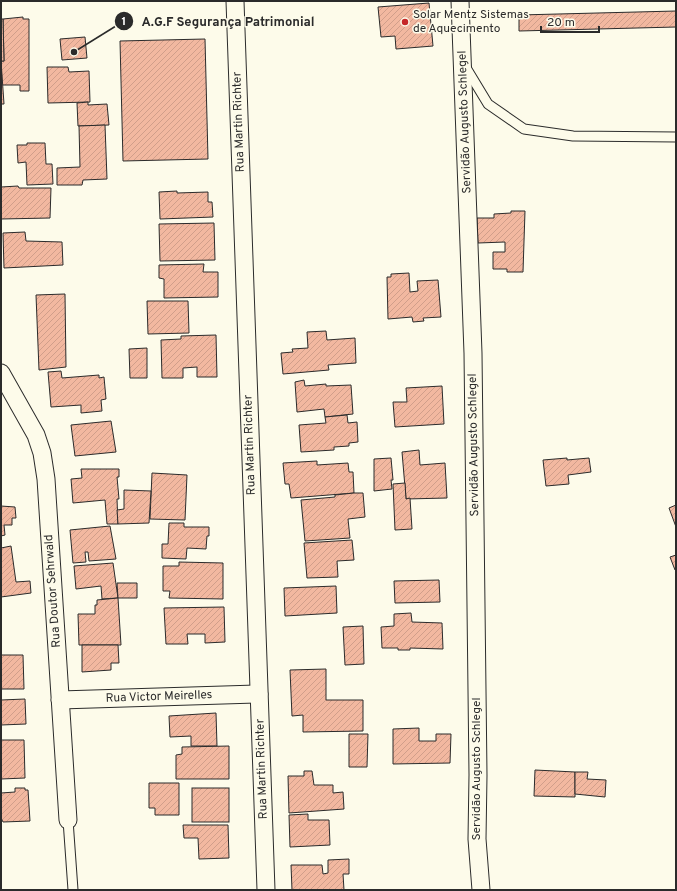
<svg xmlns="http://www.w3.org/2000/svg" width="677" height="891" viewBox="0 0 677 891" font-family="Overpass,sans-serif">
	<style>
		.building { fill: url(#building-hatch); stroke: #2b2b2b }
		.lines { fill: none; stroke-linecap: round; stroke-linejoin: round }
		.lane-casing { stroke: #2b2b2b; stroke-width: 11 }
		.street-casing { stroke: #2b2b2b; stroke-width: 19 }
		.lane { stroke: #fdfbea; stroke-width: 9 }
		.street { stroke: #fdfbea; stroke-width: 17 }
		.poi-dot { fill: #c62828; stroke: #fdfbea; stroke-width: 1.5 }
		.labels { text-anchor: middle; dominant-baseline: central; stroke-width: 3; stroke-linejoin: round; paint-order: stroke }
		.poi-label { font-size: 12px; fill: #2b2b2b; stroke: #fdfbea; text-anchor: start }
		.street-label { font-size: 12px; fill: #2b2b2b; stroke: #fdfbea }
		.leader { fill: none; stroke: #2b2b2b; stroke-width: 1.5 }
		.callout-dot { fill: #2b2b2b; stroke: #fdfbea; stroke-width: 1.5 }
		.mark-label { font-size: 12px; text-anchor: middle; font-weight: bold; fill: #fff }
		.callout-label { font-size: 13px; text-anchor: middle; font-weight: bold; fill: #2b2b2b; stroke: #fdfbea; stroke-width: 3; stroke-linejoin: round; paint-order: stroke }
	</style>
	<defs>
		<pattern id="building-hatch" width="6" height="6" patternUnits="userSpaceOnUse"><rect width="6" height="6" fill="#f2b8a0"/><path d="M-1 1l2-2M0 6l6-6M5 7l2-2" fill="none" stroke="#d09e8a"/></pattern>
	</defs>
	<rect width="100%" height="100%" fill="#fdfbea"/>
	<g class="building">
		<path d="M429 3 433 46 396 49 395 36 381 37 378 7Z"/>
		<path d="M676 11V27L519 31V15Z"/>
		<path d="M23 17V19H29V91H20V85H2L1 61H4L3 19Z"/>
		<path d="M1 19H3L4 61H1L4 104H1Z"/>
		<path d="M85 37 87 58 62 60 60 39Z"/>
		<path d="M205 39 208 159 123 161 120 41Z"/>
		<path d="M47 67H68L69 72 89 71 90 102 48 103Z"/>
		<path d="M88 102V105L107 104 109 125 78 126 77 103Z"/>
		<path d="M105 125 107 179 83 180 82 185H57V168L80 167 79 126Z"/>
		<path d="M27 143H45L46 164H52L53 184 27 185 26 162 18 163 17 145H27Z"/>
		<path d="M18 186 19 188H51L50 218 1 219V187Z"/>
		<path d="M177 191V193L208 192V202H212L213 217 160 219 159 192Z"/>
		<path d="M511 211H525L523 272H507V269H493V252H505V242L478 243 477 218H494V214L511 213Z"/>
		<path d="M214 223 215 260 160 261 159 224Z"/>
		<path d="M25 232 26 241 62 242 63 265 4 268 3 233Z"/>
		<path d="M204 264 203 272H218V297L164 298V279L159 278V265Z"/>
		<path d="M409 273 410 292 418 291 417 281 438 280 441 317 423 318 424 321 413 322 412 317 388 319 387 277H391V274Z"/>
		<path d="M65 294 66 367 39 370 36 295Z"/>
		<path d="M147 301H188L189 333 148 334Z"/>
		<path d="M326 331 327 340 355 338 356 363 328 365 329 370 283 374 281 353 293 352 292 349 308 348 307 332Z"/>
		<path d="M216 335 217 377H197V367L183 368V378H162L161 340 181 339V336Z"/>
		<path d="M147 348V378H130L129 349Z"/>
		<path d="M61 371 62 378 99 375V378L104 377 106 399 101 400 102 411 81 413V405L51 407 48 372Z"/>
		<path d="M304 380 305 386 326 384V386L351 385 353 414 325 417 324 409 297 412 295 382Z"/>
		<path d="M442 386 444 424 395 427 393 402H407L406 388Z"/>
		<path d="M347 415 348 423 357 422 358 442 349 443V446L334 447V450L301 452 299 425 326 423 325 417Z"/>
		<path d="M111 421 116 452 75 456 71 425Z"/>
		<path d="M419 450 420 465 445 463 447 498 406 499 402 452Z"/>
		<path d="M391 458 393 480H391L392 489 374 491V459Z"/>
		<path d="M567 458V460L589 458 591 472 568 475 569 484 546 486 543 460Z"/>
		<path d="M317 461V465L348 463 349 472H353L354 493 291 498 289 484H285L283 463Z"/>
		<path d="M81 469H119V477H117L119 499H117L118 524H107L105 500 73 503 71 479 82 478Z"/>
		<path d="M152 473 187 475 185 520 150 519Z"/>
		<path d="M405 483 406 499 410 498 412 529 395 530 393 484Z"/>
		<path d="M124 490 151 491 149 523 118 524 117 510 124 509Z"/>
		<path d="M354 493H363L365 517 348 519 350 538 305 541 301 500 335 497V495Z"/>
		<path d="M676 505V527L669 508Z"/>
		<path d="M1 506 15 507 16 518H12V525H4L5 535 1 536Z"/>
		<path d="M169 523H184V527H209V536H207L206 549 187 548 186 559 162 558V544H168Z"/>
		<path d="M110 526 116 559 89 561 88 552H85L86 562 73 563 70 530Z"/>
		<path d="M352 540 354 560 337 561 338 577 307 578 304 543Z"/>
		<path d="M11 546 16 582 30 581 31 593 1 597V548Z"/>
		<path d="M676 555V570H675L670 557Z"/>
		<path d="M179 562 223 563V599L169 598 170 591H163V566H179Z"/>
		<path d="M113 563 118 598 102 599 101 586 76 589 74 566Z"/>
		<path d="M439 580 440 602 395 603 394 581Z"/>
		<path d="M117 583H137V598H118Z"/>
		<path d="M336 586 337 613 285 616 284 588Z"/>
		<path d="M118 598 121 645H79L78 614H95V605H97V600Z"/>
		<path d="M224 607 225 642 205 643V634H187L188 644H166L164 608Z"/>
		<path d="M411 613 412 622 442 623 443 649 410 648V650H398V648H382L381 627 394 626V614Z"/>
		<path d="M363 626 364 664 345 665 343 627Z"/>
		<path d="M82 645H118L119 663H111V670L82 672Z"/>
		<path d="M1 655H23L24 689H1Z"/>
		<path d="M326 669V700H363V731L303 732V715L292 716 290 670Z"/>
		<path d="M25 699 26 724 1 725V700Z"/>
		<path d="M216 713 217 746H191V736L170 737 169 716Z"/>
		<path d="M419 728V741H436V734H451L450 763 393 764V729Z"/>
		<path d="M349 734H368L367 767H349Z"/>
		<path d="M1 740H24L25 778 1 779Z"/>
		<path d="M229 746V779H176V755L182 754V747Z"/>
		<path d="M535 770 575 772V797L534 796Z"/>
		<path d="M304 771H312L314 785H333V793L343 792 344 809 289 813 288 776H304Z"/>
		<path d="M575 772H588L587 779 606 780 605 797 575 794Z"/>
		<path d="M149 783H179V815H155V808H149Z"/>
		<path d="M15 788H25V790H28L30 821 3 822 1 818V793L15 792Z"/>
		<rect x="192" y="788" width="37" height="34"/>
		<path d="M308 814V820H329L330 845 290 847 289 815Z"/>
		<path d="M183 825H228L229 858 199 859 198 838H184Z"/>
		<path d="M349 859V874H343L344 890H292L291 865H322L323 874 328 873V860Z"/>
	</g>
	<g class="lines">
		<defs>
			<g id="lane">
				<path d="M465 66 488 104 524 129 573 136 676 137"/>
				<path d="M68 820 73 890"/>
			</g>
			<g id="street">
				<path d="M235 1 266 890"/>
				<path d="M460 1 473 353 478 775 477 839 481 890"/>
				<path d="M1 373 36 435 42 453 46 479 68 820"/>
				<path d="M60 700 259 694"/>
			</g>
		</defs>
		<use href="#lane" class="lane-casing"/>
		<use href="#street" class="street-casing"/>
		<use href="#lane" class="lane"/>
		<use href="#street" class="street"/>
	</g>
	<circle class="poi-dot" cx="405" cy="22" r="4"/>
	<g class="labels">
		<g class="poi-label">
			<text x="413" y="15">Solar Mentz Sistemas<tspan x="413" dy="14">de Aquecimento</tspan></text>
		</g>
		<g class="street-label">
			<text transform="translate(239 122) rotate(-92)">Rua Martin Richter</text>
			<text transform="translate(465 122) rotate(-92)">Servidão Augusto Schlegel</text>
			<text transform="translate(250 445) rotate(-92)">Rua Martin Richter</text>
			<text transform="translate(474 445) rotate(-91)">Servidão Augusto Schlegel</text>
			<text transform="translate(53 591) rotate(-94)">Rua Doutor Sehrwald</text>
			<text transform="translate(159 697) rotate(-2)">Rua Victor Meirelles</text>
			<text transform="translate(262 769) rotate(-92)">Rua Martin Richter</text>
			<text transform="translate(477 769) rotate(-90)">Servidão Augusto Schlegel</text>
		</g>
	</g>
	<path class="leader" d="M74 52L124 21"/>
	<g class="callout-dot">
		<circle cx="74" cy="52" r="4"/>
		<circle cx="124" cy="21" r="10"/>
	</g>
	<g class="mark-label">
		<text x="124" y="25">1</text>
	</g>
	<g class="callout-label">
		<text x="228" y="26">A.G.F Segurança Patrimonial</text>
	</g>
	<rect width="677" height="891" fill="none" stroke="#2b2b2b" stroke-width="4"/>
	<path d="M541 26v6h58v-6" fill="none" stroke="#2b2b2b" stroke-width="2"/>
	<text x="547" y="26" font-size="12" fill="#2b2b2b" stroke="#fdfbea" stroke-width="3" paint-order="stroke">20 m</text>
</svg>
